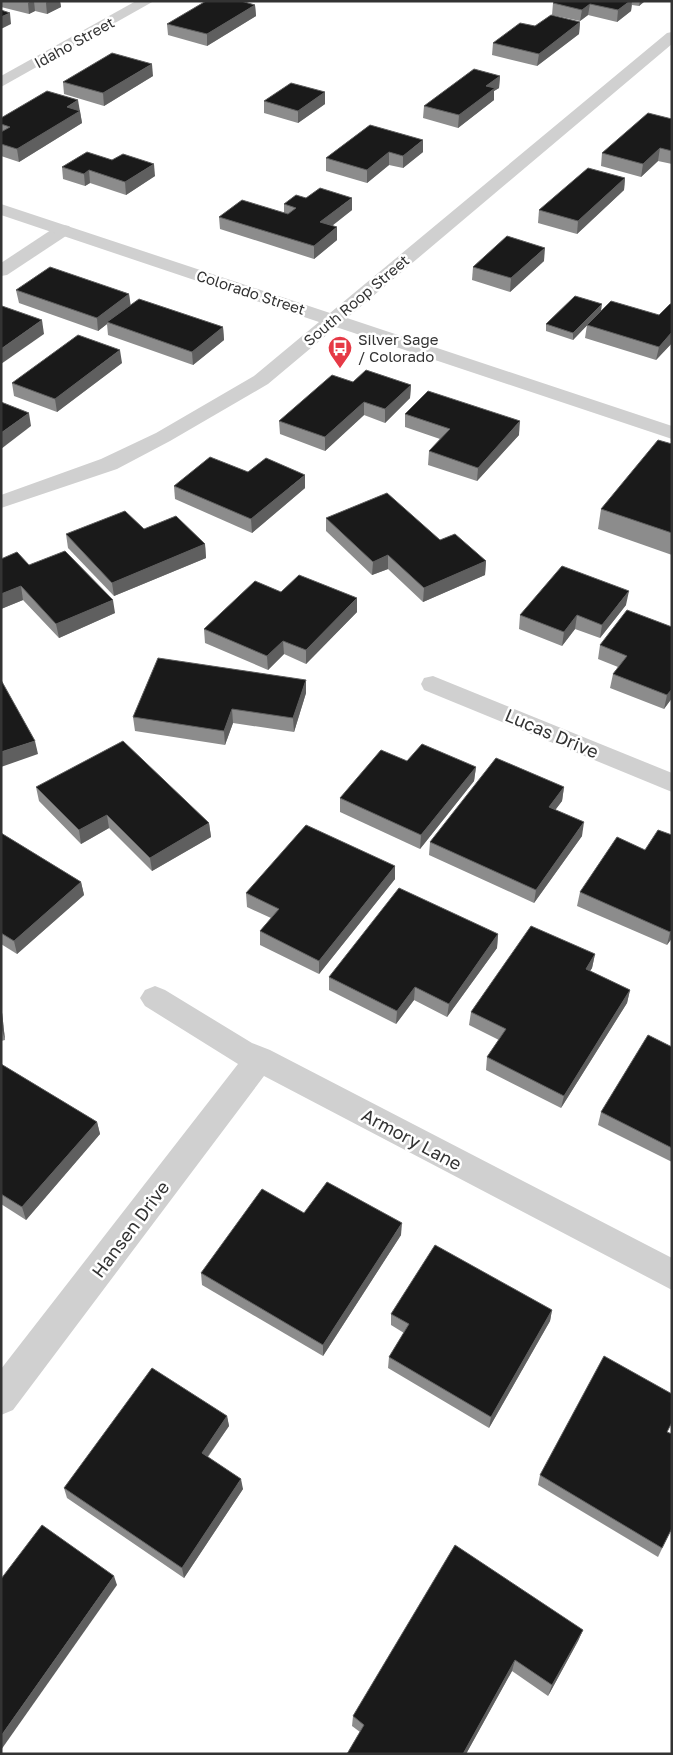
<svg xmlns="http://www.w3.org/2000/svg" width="673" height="1755" viewBox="0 0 673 1755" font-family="'Golos Text',sans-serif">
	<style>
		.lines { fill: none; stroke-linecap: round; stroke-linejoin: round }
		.minor { fill: #d0d0d0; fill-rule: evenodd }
		.tertiary { fill: #d0d0d0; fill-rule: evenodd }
		.wall { fill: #8c8c8c }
		.shaded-wall { fill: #5f5f5f }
		.building { fill: #1a1a1a; stroke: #5f5f5f }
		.labels { text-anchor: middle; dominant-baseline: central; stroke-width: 5; stroke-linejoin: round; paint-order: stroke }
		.far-street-label { font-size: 15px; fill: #333; stroke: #fff }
		.far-poi-label { font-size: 15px; fill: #333; stroke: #fff; text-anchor: start }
		.street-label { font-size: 18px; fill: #333; stroke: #fff }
	</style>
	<rect width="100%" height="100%" fill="#fff"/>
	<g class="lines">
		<g class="minor">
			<path d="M136 1H154L1 87V76Z"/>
			<path d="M63 225 69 226 72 230 69 234 7 275 1 276V263L57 226Z"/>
			<path d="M433 676 672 773V792L424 690 421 684 424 678Z"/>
			<path d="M155 986 165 990 252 1043 270 1050 672 1258V1290L264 1076 13 1410 1 1415V1369L238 1064 145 1006 140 998 145 990Z"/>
		</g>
		<path class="tertiary" d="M672 32V44L347 318 672 426V439L336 327 268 384 170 441 117 469 1 508V495L101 459 156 433 254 376 319 322 1 215V204L330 313 667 33Z"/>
	</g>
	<g class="wall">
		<path d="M1 1H60L61 7 47 14 35 11 29 14 1 7Z"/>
		<path d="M555 1H645L639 6 632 5 631 11 617 22 588 15 580 21 552 15 553 3Z"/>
		<path d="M255 5 256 16 207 46 168 35 167 24Z"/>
		<path d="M580 22 579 34 537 66 492 55 493 43 535 26Z"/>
		<path d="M153 76 104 106 64 94 63 82Z"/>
		<path d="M500 76 499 88 494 91V100L458 128 423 118 424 106Z"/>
		<path d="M325 92V104L298 123 264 113V101Z"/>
		<path d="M80 111 82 123 19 162 1 156V118Z"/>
		<path d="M672 119V164L658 161 641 177 601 166 602 153Z"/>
		<path d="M370 125 423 152 403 168 389 165 367 183 326 171V158Z"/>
		<path d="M62 167 155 176 126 195 90 183 85 186 63 179Z"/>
		<path d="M625 178 624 190 577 234 538 223 539 210Z"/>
		<path d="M306 198 352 210 332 226 337 240 314 259 220 229 219 217 284 213V204Z"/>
		<path d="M544 261 510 292 472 280 473 267Z"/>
		<path d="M16 290 129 294 130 305 223 327 224 340 193 365 108 335 107 324 98 331 19 303Z"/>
		<path d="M672 304V343L656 360 585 338 587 325 573 340 546 331V324L601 311 659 315Z"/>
		<path d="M122 363 57 412 14 396 12 383Z"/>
		<path d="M353 382 411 385 410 398 385 423 364 415 325 451 280 434 279 421Z"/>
		<path d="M405 414 519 435 477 481 428 465 429 451 440 439 405 427Z"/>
		<path d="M672 444V555L598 529 601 509Z"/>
		<path d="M174 486 305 488 252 533 175 499Z"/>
		<path d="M326 518 440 540 486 561 485 575 423 602 388 569 372 575 326 531Z"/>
		<path d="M144 529 205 544 206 558 114 596 68 548 66 534Z"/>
		<path d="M1 559 29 565 115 613 59 638 23 600 1 609Z"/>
		<path d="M281 592 357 612 306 664 284 654 268 670 205 643 204 629Z"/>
		<path d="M626 605 600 638 575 629 562 646 519 629 520 615Z"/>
		<path d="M672 627V698L664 709 610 688 613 674 618 667 598 659 600 645Z"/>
		<path d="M306 680V693L294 732 233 723 225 745 135 731 133 717Z"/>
		<path d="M407 761 476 767 474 781 420 849 340 812V798Z"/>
		<path d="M36 787 209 823 211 837 152 871 109 828 81 844 39 801Z"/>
		<path d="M564 787 562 801 555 810 582 836 534 903 429 855 430 842Z"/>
		<path d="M1 833 81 882 84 895 17 954 1 944Z"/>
		<path d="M672 835V938L667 945 577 906 580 892 645 850Z"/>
		<path d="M395 866V879L319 974 260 945V931L271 918 247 907 246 893Z"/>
		<path d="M498 934 497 948 447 1017 414 1000 396 1024 329 990V977Z"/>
		<path d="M595 954 592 968 590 971 630 990 627 1003 561 1108 486 1070 487 1057 499 1040 469 1025 471 1012Z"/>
		<path d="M1 1003 5 1040 1 1041Z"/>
		<path d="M672 1047V1162L598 1125 601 1112Z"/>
		<path d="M1 1064 97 1122 100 1134 26 1220 1 1204Z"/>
		<path d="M304 1213 401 1235 323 1356 202 1285 201 1273Z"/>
		<path d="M552 1310 550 1321 489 1428 388 1368 389 1357 404 1333 391 1325V1314Z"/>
		<path d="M227 1416 229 1426 208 1457 243 1489 184 1578 67 1498 64 1488Z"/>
		<path d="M540 1475 672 1528 658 1557 538 1485Z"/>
		<path d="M583 1630 578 1641 548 1696 512 1671 466 1754H347L360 1732 352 1726 353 1716Z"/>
	</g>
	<g class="shaded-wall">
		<path d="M31 1H34L35 11 29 14 28 3Z"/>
		<path d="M47 1H60L61 7 47 14 46 3Z"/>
		<path d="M630 1H632L631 11 617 22 618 10Z"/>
		<path d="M640 1H645L639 6Z"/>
		<path d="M590 4 588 15 580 21 582 10Z"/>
		<path d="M255 5 256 16 207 46V34Z"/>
		<path d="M10 13 11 24 1 29V17Z"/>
		<path d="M580 22 579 34 537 66 539 54Z"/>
		<path d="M152 64 153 76 104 106 103 93Z"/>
		<path d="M500 76 499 88 494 91V100L458 128 459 115 486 86Z"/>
		<path d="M325 92V104L298 123V111Z"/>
		<path d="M78 100 82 123 19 162 17 149 67 107Z"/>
		<path d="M423 140V152L403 168V156Z"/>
		<path d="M660 148 658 161 641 177 643 164Z"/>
		<path d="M389 152V165L367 183V170Z"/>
		<path d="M154 164 155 176 126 195 125 182Z"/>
		<path d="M89 170 90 183 85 186 84 174Z"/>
		<path d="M625 178 624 190 577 234 578 221Z"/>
		<path d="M352 198V210L320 235V222Z"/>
		<path d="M337 227V240L314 259V246Z"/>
		<path d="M545 248 544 261 510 292 511 278Z"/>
		<path d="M129 294 131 307 107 322V324L98 331 97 318Z"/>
		<path d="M602 304 601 311 573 340V333Z"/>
		<path d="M42 320 44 334 1 364V349Z"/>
		<path d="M223 327 224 340 193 365 192 352Z"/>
		<path d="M672 332V343L656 360 659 347Z"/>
		<path d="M120 350 122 363 57 412 55 399Z"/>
		<path d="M411 385 410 398 385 423V409Z"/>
		<path d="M364 402V415L325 451V437Z"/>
		<path d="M29 413 31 426 1 449V433Z"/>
		<path d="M520 421 519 435 477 481 478 468Z"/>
		<path d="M305 475V488L252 533 251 519Z"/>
		<path d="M205 544 206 558 114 596 112 583Z"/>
		<path d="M388 555V569L372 575 373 562Z"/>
		<path d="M486 561 485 575 423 602 424 588Z"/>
		<path d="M21 586 23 600 1 609V594Z"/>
		<path d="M629 591 626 605 600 638 602 625Z"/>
		<path d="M357 598V612L306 664V650Z"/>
		<path d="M113 600 115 613 59 638 56 624Z"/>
		<path d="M577 615 575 629 562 646 564 632Z"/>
		<path d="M283 641 284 654 268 670 267 656Z"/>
		<path d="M306 680V693L294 732 293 718Z"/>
		<path d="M672 689V698L664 709 667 695Z"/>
		<path d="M232 709 233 723 225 745 224 731Z"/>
		<path d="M35 741 38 754 1 767V752Z"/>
		<path d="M476 767 474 781 420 849 421 835Z"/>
		<path d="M564 787 562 801 547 821 549 807Z"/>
		<path d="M107 815 109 828 81 844 79 830Z"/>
		<path d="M584 822 582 836 534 903 536 890Z"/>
		<path d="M209 823 211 837 152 871 150 858Z"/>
		<path d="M395 866V879L319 974V961Z"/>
		<path d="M81 882 84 895 17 954 14 941Z"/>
		<path d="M672 930V938L667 945 670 932Z"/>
		<path d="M498 934 497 948 447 1017 449 1004Z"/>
		<path d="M595 954 592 968 583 982 586 969Z"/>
		<path d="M415 987 414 1000 396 1024 397 1011Z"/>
		<path d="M630 990 627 1003 561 1108 564 1096Z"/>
		<path d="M1 1003 5 1040 1 1027Z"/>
		<path d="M97 1122 100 1134 26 1220 22 1207Z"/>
		<path d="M402 1223 401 1235 323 1356V1345Z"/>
		<path d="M552 1310 550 1321 489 1428 491 1417Z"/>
		<path d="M227 1416 229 1426 203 1463 202 1453Z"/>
		<path d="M241 1479 243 1489 184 1578 182 1568Z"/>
		<path d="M114 1576 117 1585 1 1750V1736Z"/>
		<path d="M583 1630 578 1641 548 1696 552 1685Z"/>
		<path d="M515 1660 512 1671 466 1754H463Z"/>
	</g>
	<g class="building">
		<path d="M206 1H241L255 5 207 34 167 24Z"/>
		<path d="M555 1H630L618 10 590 4 582 10 553 3Z"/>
		<path d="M1 10 10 13 1 17Z"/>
		<path d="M551 15 580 22 539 54 493 43 520 23 535 26Z"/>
		<path d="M112 53 152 64 103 93 63 82Z"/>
		<path d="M474 69 500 76 486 86 495 88 459 115 424 106Z"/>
		<path d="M291 83 325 92 298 111 264 101Z"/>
		<path d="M47 91 78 100 67 107 80 111 17 149 1 144V132L10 127 1 124V118Z"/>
		<path d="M648 113 672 119V151L660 148 643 164 602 153Z"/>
		<path d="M370 125 423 140 403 156 389 152 367 170 326 158Z"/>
		<path d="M87 152 112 160 123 154 154 164 125 182 89 170 84 174 62 167Z"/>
		<path d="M588 168 625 178 578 221 539 210Z"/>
		<path d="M320 188 352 198 320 222 337 227 314 246 219 217 242 200 288 214 296 208 284 204 296 195 306 198Z"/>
		<path d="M507 236 545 248 511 278 473 267Z"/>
		<path d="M50 267 129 294 97 318 16 290Z"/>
		<path d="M575 296 602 304 573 333 546 324Z"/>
		<path d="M139 299 223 327 192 352 107 322Z"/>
		<path d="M611 301 659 315 670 304H672V332L659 347 587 325Z"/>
		<path d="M1 306H2L42 320 1 349Z"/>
		<path d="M78 335 120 350 55 399 12 383Z"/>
		<path d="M366 370 411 385 385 409 364 402 325 437 279 421 332 375 353 382Z"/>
		<path d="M428 391 520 421 478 468 429 451 450 429 405 414Z"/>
		<path d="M1 402 29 413 1 433Z"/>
		<path d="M658 440 672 444V533L601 509Z"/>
		<path d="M210 457 248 472 266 458 305 475 251 519 174 486Z"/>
		<path d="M387 493 440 540 455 534 486 561 424 588 388 555 373 562 326 518Z"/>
		<path d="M125 511 144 529 176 516 205 544 112 583 66 534Z"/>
		<path d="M65 551 113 600 56 624 21 586 1 594V559L17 552 29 565Z"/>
		<path d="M562 566 629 591 602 625 577 615 564 632 520 615Z"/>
		<path d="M299 575 357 598 306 650 283 641 267 656 204 629 255 581 281 592Z"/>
		<path d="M627 610 672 627V689L667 695 613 674 627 656 600 645Z"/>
		<path d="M158 658 306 680 293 718 232 709 224 731 133 717Z"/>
		<path d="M1 680 35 741 1 752Z"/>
		<path d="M123 741 209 823 150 858 107 815 79 830 36 787Z"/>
		<path d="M422 744 476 767 421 835 340 798 381 750 407 761Z"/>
		<path d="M496 758 564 787 549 807 584 822 536 890 430 842Z"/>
		<path d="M306 825 395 866 319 961 260 931 279 909 246 893Z"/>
		<path d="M658 830 672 835V930L670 932 580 892 617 837 645 850Z"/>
		<path d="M1 833 81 882 14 941 1 933Z"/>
		<path d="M399 888 498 934 449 1004 415 987 397 1011 329 977Z"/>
		<path d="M531 926 595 954 586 969 630 990 564 1096 487 1057 506 1029 471 1012Z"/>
		<path d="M648 1035 672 1047V1148L601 1112Z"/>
		<path d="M1 1064 97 1122 22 1207 1 1194Z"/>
		<path d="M327 1182 402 1223 323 1345 201 1273 262 1189 304 1213Z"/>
		<path d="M435 1245 552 1310 491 1417 389 1357 409 1324 391 1314Z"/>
		<path d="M604 1356 672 1394V1422L667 1432 672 1434V1528L662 1548 540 1475Z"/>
		<path d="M152 1368 227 1416 202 1453 241 1479 182 1568 64 1488Z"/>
		<path d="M42 1525 114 1576 1 1736V1579Z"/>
		<path d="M455 1545 583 1630 552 1685 515 1660 463 1754H347L364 1725 353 1716Z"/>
	</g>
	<defs>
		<symbol id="bus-pin" viewBox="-11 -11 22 30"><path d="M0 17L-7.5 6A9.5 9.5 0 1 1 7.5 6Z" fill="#e63946" stroke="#fff"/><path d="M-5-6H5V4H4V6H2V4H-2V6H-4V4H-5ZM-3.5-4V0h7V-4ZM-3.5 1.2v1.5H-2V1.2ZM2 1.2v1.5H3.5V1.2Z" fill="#fff"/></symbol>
	</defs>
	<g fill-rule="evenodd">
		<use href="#bus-pin" x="326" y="334" width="28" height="38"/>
	</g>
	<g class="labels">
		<g class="far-street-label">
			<text transform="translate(74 42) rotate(-29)">Idaho Street</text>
			<text transform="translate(251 292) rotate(18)">Colorado Street</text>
			<text transform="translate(356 300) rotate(-40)">South Roop Street</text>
		</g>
		<g class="far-poi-label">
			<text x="358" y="339">Silver Sage<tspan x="358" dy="17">/ Colorado</tspan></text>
		</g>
		<g class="street-label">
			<text transform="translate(552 733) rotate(23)">Lucas Drive</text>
			<text transform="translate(412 1139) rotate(28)">Armory Lane</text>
			<text transform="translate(130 1229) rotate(-53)">Hansen Drive</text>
		</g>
	</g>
	<rect width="673" height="1755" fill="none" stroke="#333333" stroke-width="5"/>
</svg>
